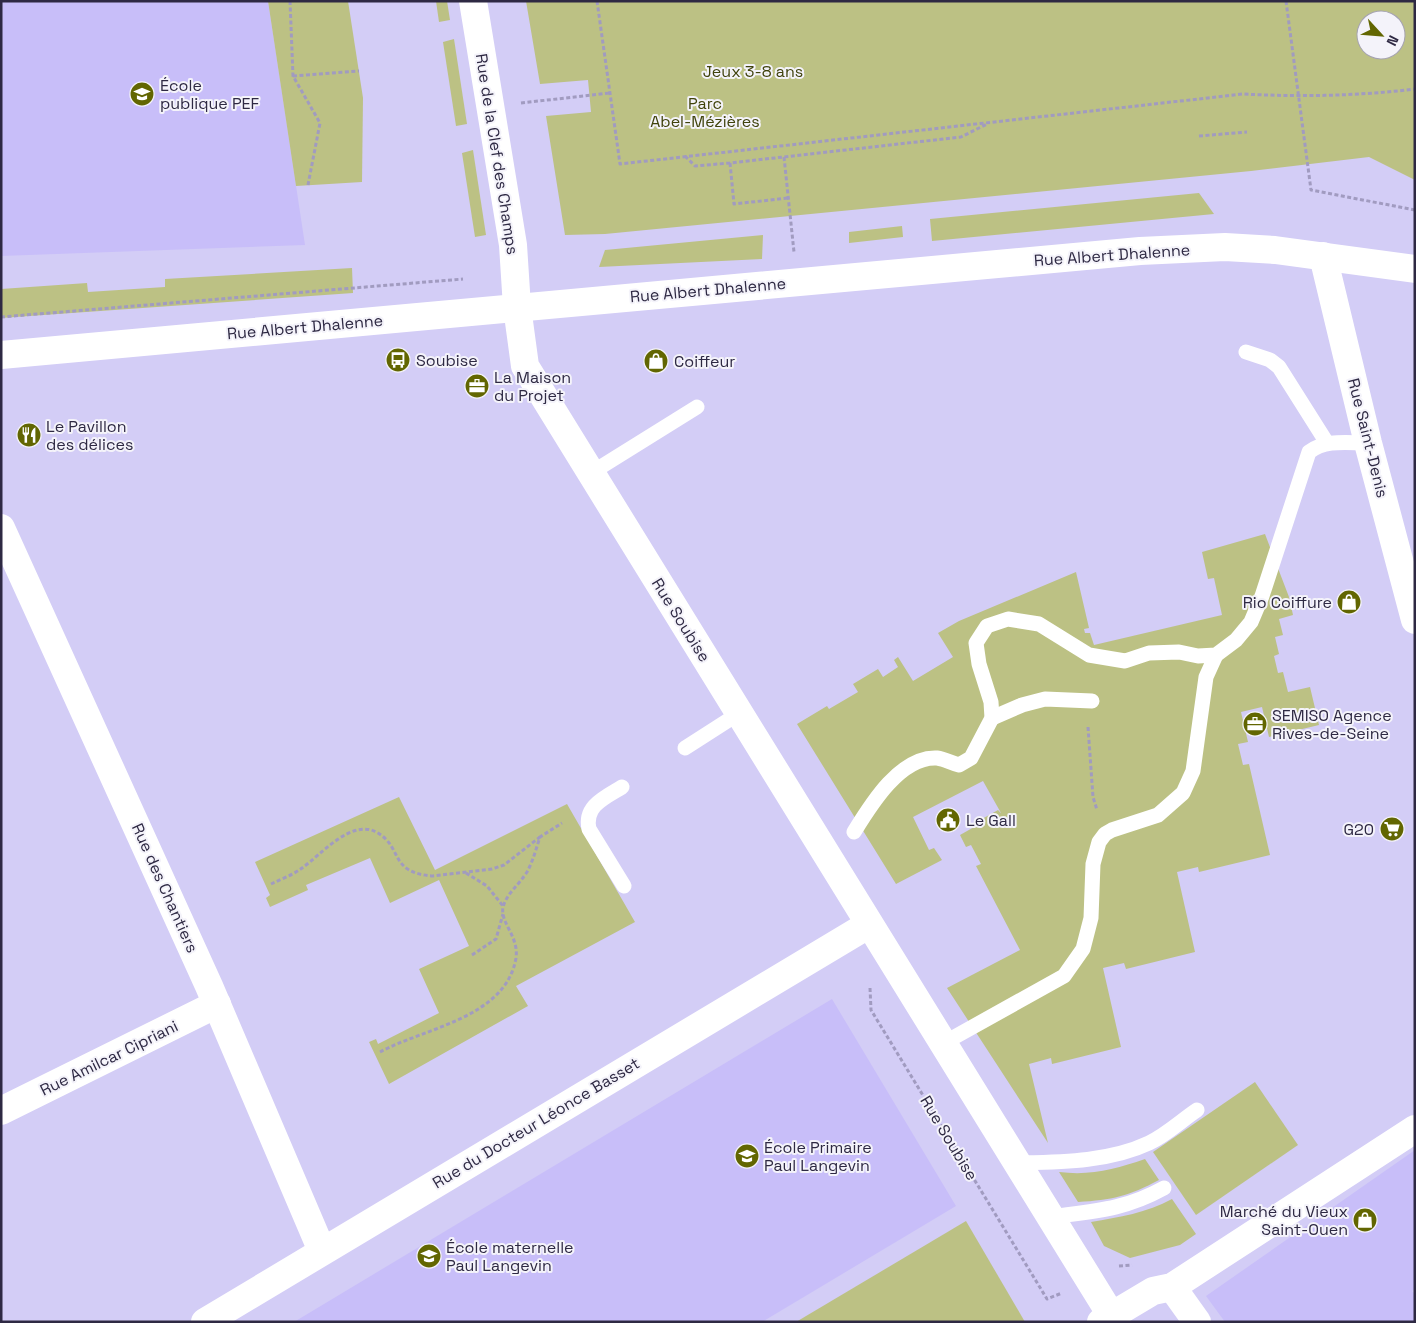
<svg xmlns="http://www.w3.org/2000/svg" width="1416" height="1323" viewBox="0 0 1416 1323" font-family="'Space Grotesk',sans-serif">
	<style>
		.built { fill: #c8bef9 }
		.green { fill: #bcc184; fill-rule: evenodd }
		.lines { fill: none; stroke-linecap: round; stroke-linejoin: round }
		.path { stroke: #a19bc0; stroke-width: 3; stroke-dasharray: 4 2.5; stroke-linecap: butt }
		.service { stroke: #fff; stroke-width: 15 }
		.minor { stroke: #fff; stroke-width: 28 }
		.secondary { stroke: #fff; stroke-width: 28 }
		.labels { text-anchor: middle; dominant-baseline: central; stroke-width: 4; stroke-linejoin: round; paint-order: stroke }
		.park-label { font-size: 16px; fill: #40430c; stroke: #f4f3fa }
		.poi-label { font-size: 16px; fill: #2e2943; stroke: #f4f3fa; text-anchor: start }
		.street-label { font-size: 16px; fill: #2e2943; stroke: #f4f3fa }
	</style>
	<rect width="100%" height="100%" fill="#d3cdf6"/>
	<g class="built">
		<path d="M1 1H268L305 245 1 256Z"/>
		<path d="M832 999 956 1206 762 1322H294Z"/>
		<path d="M1415 1150V1289L1412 1291 1415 1294V1322H1225L1206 1296Z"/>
	</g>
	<g class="green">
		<path d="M268 1H348L363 98 362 182 296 186Z"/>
		<path d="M436 1H447L450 20 439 22Z"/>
		<path d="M526 1H1415V180L1369 157 1251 171 605 234 565 235 546 116 591 112 588 80 540 84ZM1366 20H1396V50H1366Z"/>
		<path d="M454 39 467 124 456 126 443 42Z"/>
		<path d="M473 150 486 235 475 237 462 153Z"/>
		<path d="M1199 193 1214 214 932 241 930 219Z"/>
		<path d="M902 226 903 237 849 243V232Z"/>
		<path d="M763 235 762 259 599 267 605 250Z"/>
		<path d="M352 268 353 293 1 318V289L87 283 88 292 165 287V279Z"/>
		<path d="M1265 534 1289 597 1293 615 1279 619 1283 635 1275 637 1279 654 1274 656 1278 673 1283 672 1288 692 1310 687 1319 725 1269 737 1262 707 1241 712 1248 742 1238 744 1243 765 1249 764 1270 855 1199 872 1198 867 1177 872 1195 952 1126 969 1124 963 1103 968 1121 1047 1052 1064 1051 1058 1029 1064 1048 1143 947 988 1020 950 976 866 981 864 971 845 966 847 960 835 983 822 982 819 998 810 1001 813 983 781 913 817 929 850 934 848 942 860 896 884 797 724 827 706 829 709 858 692 853 684 878 669 883 677 898 667 894 660 898 657 913 681 953 657 938 633 959 621 1076 572 1089 628 1084 629 1085 633H1090L1094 645 1222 615 1214 578 1208 579 1202 552Z"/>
		<path d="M399 797 435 870 567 804 635 922 516 986 528 1006 389 1084 369 1042 376 1039 378 1044 439 1013 419 969 469 946 439 880 390 903 370 858 306 885 308 890 270 907 266 898 270 895 255 862Z"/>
		<path d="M1255 1082 1298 1145 1196 1215 1153 1152Z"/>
		<path d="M1145 1159 1159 1180C1129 1196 1112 1200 1078 1202L1059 1172C1091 1176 1116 1169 1145 1159Z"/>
		<path d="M1172 1199 1196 1234 1180 1245 1130 1258 1104 1246 1091 1222C1119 1217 1147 1213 1172 1199Z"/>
		<path d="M966 1221 1025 1322H796Z"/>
	</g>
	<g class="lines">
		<g class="path">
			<path d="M290 1 293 76 320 123 308 185"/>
			<path d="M597 1 620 164 1243 94C1301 97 1357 96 1415 89"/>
			<path d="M1286 1 1311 190 1415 210"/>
			<path d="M293 76 359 71"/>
			<path d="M521 103 610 93"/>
			<path d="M1199 136 1247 132"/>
			<path d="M685 156 695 166 730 163 961 137 987 124"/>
			<path d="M784 157 794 252"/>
			<path d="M730 163 734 204 788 198"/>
			<path d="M1 317 463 279"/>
			<path d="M1088 727 1093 797 1097 810"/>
			<path d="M466 873 487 886 503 906"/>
			<path d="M271 884C281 879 293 875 302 868 321 855 352 817 378 833 403 848 389 873 433 876L492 869 504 865 540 837"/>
			<path d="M472 955 496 939 503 914"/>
			<path d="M870 988 871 1010 1047 1299 1062 1293"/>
			<path d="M380 1052C424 1028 506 1018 516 958 519 936 500 923 503 907 507 893 519 885 527 872 533 861 536 849 540 837L562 823"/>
			<path d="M1119 1266 1132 1265"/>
		</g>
		<g class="service">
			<path d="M1246 352 1270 360 1279 367 1327 443"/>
			<path d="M591 473 697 407"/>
			<path d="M992 718 1022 705 1045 699 1092 701"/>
			<path d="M685 748 738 714"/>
			<path d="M622 787C604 798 584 806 589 829L624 886"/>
			<path d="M854 832C870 806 900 756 937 758 945 759 951 763 959 765L971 758 992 718 991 702 979 664 976 643 987 626 1008 619 1039 624 1089 655 1125 661 1149 653 1179 652 1198 656 1216 655 1236 640 1251 622 1262 596 1309 452C1326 439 1347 443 1368 443"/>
			<path d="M942 1044 1064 976 1083 949 1091 918 1093 864 1099 842 1105 834 1112 830 1158 815 1183 793 1193 771 1206 677 1216 655"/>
			<path d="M1016 1163C1060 1162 1109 1162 1149 1143 1166 1135 1182 1120 1197 1110"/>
			<path d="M1050 1217C1095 1211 1124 1210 1164 1188"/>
		</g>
		<g class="minor">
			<path d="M473 1 513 245 517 307 525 366 1111 1315"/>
			<path d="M1 528 209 986 322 1251"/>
			<path d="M1 1111 217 1004"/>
			<path d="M1172 1287 1197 1322"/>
			<path d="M205 1322 868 925"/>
			<path d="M1101 1322 1153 1291 1172 1287 1415 1129"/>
		</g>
		<g class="secondary">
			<path d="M1323 256 1368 443 1415 620"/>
			<path d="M1 355 1140 251 1225 247 1275 250 1415 269"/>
		</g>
	</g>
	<defs>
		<symbol id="school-disc" viewBox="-11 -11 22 22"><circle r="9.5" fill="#626601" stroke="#f4f3fa"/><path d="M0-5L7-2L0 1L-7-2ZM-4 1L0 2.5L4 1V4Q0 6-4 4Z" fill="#fff"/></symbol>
		<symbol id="bus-disc" viewBox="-11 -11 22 22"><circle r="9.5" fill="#626601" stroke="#f4f3fa"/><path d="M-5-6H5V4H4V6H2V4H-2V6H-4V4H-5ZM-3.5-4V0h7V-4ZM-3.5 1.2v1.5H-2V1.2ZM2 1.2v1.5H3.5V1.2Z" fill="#fff"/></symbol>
		<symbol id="shop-disc" viewBox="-11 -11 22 22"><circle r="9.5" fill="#626601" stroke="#f4f3fa"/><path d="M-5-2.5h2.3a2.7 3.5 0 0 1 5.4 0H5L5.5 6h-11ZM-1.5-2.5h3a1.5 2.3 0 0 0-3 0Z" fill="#fff"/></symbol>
		<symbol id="office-disc" viewBox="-11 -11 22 22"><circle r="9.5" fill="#626601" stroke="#f4f3fa"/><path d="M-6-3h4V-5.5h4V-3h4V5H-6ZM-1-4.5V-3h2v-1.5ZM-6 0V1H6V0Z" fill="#fff"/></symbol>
		<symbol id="restaurant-disc" viewBox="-11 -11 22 22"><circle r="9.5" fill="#626601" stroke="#f4f3fa"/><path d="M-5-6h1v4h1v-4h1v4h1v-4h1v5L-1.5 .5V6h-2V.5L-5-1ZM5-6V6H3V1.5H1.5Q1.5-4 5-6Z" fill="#fff"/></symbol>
		<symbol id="civic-disc" viewBox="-11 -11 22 22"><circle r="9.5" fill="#626601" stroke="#f4f3fa"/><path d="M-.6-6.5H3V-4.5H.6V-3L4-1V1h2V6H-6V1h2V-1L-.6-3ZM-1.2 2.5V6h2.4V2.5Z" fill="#fff"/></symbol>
		<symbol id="supermarket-disc" viewBox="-11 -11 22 22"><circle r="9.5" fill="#626601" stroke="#f4f3fa"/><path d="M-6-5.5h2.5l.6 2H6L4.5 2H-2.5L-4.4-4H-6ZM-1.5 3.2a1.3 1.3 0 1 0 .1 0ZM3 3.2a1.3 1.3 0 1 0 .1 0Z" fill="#fff"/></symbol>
	</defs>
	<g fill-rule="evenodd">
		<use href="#school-disc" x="128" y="80" width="28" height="28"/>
		<use href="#bus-disc" x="384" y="346" width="28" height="28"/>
		<use href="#shop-disc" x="642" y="347" width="28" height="28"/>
		<use href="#office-disc" x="463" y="372" width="28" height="28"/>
		<use href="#restaurant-disc" x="15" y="421" width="28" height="28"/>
		<use href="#shop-disc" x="1335" y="588" width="28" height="28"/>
		<use href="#office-disc" x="1241" y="710" width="28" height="28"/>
		<use href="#civic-disc" x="934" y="806" width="28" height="28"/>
		<use href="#supermarket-disc" x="1378" y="815" width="28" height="28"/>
		<use href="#school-disc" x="733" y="1142" width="28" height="28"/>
		<use href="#shop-disc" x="1351" y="1206" width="28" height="28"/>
		<use href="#school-disc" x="415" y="1242" width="28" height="28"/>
	</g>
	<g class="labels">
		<g class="park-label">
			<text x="753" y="71">Jeux 3-8 ans</text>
			<text x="705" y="103">Parc<tspan x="705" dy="18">Abel-Mézières</tspan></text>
		</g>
		<g class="poi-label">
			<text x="160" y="85">École<tspan x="160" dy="18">publique PEF</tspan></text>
			<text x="416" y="360">Soubise</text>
			<text x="674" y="361">Coiffeur</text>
			<text x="494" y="377">La Maison<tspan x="494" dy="18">du Projet</tspan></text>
			<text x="46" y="426">Le Pavillon<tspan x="46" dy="18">des délices</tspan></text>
			<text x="1332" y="602" text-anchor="end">Rio Coiffure</text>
			<text x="1272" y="715">SEMISO Agence<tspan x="1272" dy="18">Rives-de-Seine</tspan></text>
			<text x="966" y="820">Le Gall</text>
			<text x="1374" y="829" text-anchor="end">G20</text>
			<text x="764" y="1147">École Primaire<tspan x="764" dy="18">Paul Langevin</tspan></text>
			<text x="1348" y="1211" text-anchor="end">Marché du Vieux<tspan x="1348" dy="18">Saint-Ouen</tspan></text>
			<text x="446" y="1247">École maternelle<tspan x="446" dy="18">Paul Langevin</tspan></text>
		</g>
		<g class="street-label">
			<text transform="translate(497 154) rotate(81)">Rue de la Clef des Champs</text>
			<text transform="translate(1112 255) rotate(-4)">Rue Albert Dhalenne</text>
			<text transform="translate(708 290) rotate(-5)">Rue Albert Dhalenne</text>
			<text transform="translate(305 327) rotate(-5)">Rue Albert Dhalenne</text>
			<text transform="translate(1368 438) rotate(76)">Rue Saint-Denis</text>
			<text transform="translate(681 620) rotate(58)">Rue Soubise</text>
			<text transform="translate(165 888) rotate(66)">Rue des Chantiers</text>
			<text transform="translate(109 1058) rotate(-26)">Rue Amilcar Cipriani</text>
			<text transform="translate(536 1123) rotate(-31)">Rue du Docteur Léonce Basset</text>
			<text transform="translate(949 1138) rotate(59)">Rue Soubise</text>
		</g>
	</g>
	<rect width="1416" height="1323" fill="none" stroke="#2e2943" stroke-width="5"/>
	<g transform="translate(1381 35) rotate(116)"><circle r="24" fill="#f4f3fa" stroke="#a5a2b1"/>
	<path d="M0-4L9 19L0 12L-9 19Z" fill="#626601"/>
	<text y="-8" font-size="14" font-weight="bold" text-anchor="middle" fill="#2e2943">N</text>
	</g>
</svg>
